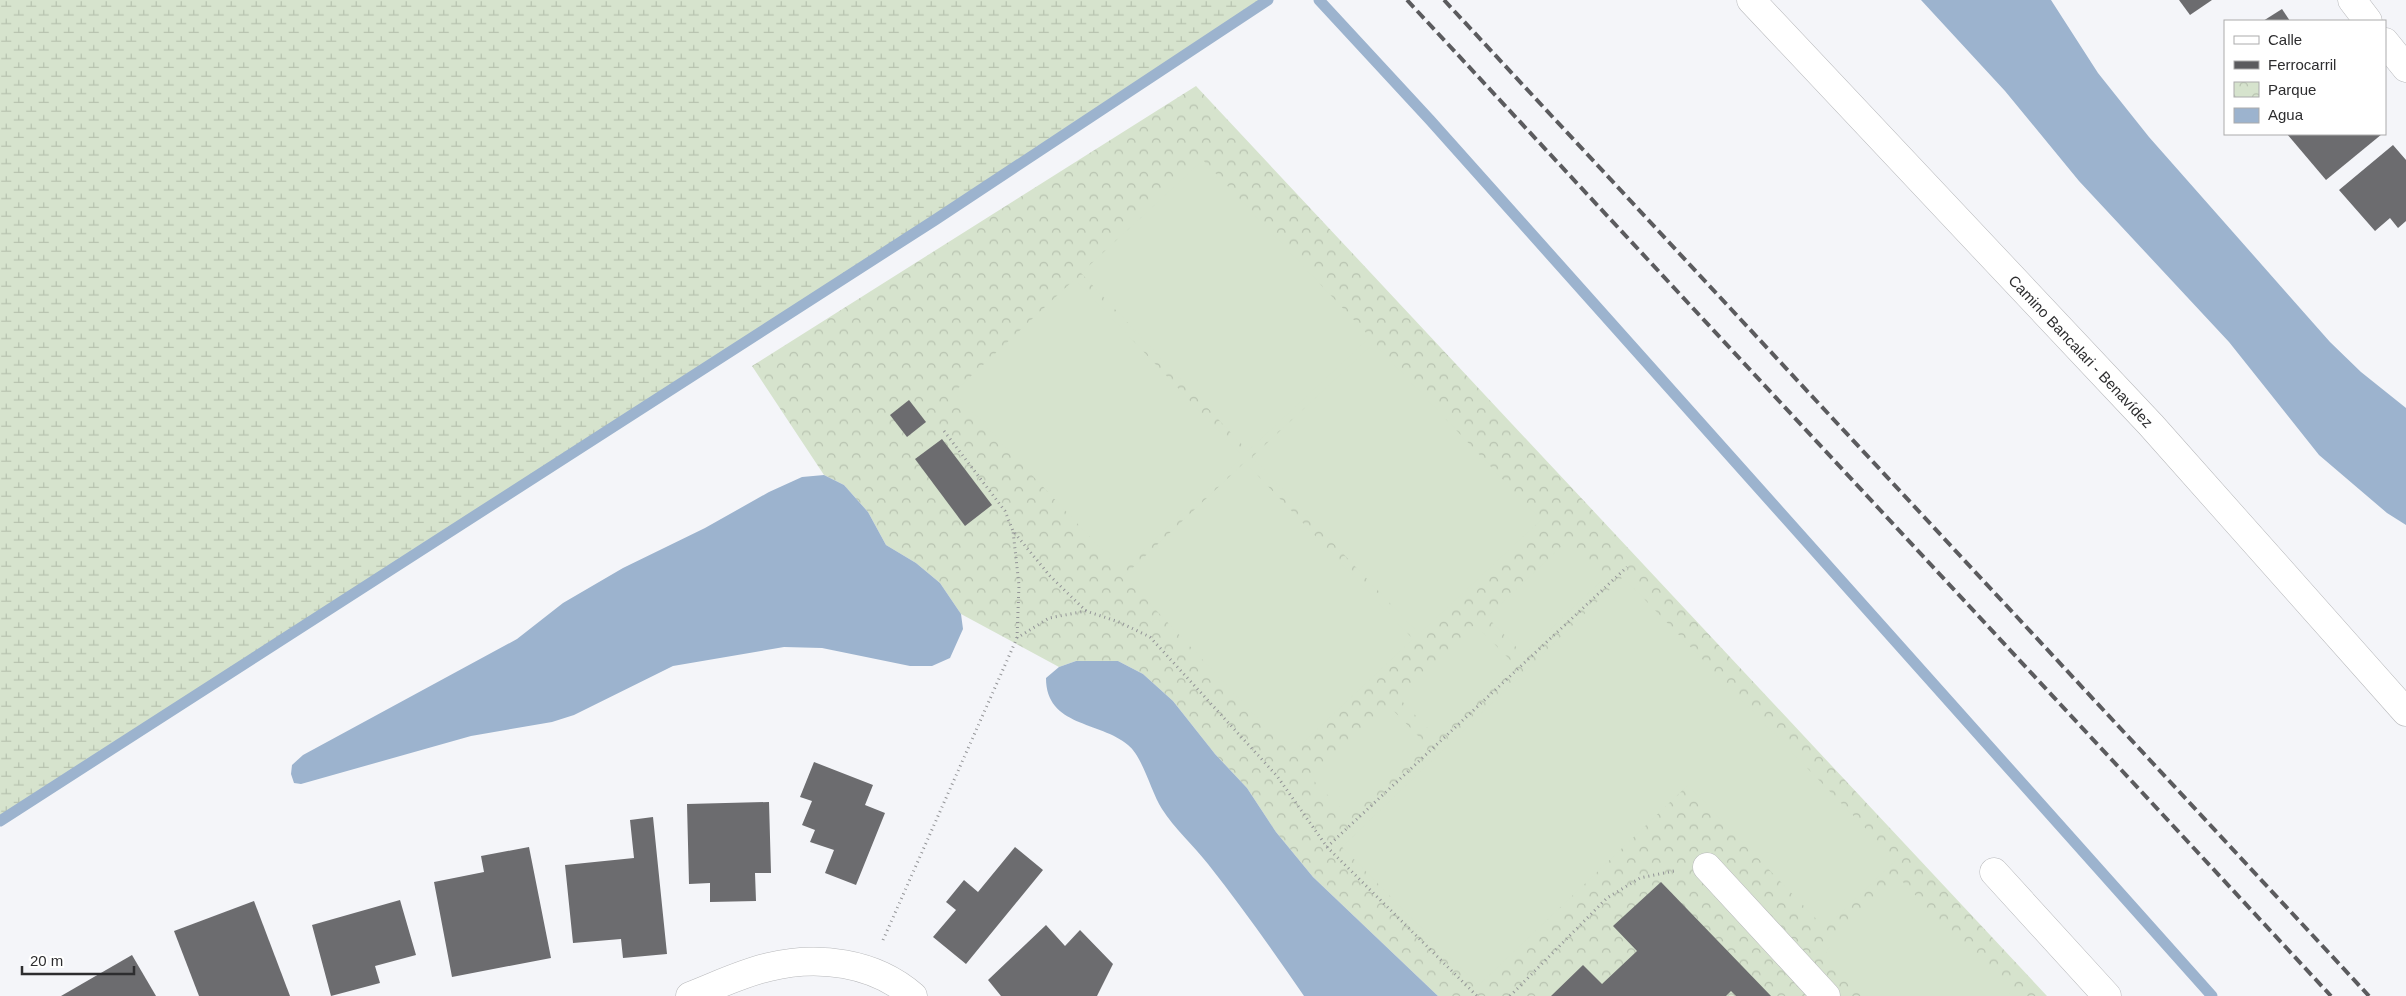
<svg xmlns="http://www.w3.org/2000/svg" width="2406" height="996" viewBox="0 0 2406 996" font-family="Arial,sans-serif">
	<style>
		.wetland { fill: url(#wetland-marsh) }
		.park { fill: url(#park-crowns) }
		.garden { fill: #d6e3cd }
		.water { fill: #9cb3ce }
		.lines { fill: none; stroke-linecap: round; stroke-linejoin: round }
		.stream { stroke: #9cb3ce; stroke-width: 11 }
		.building { fill: #6c6c6f }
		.minor-casing { stroke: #b7b8bb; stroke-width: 29 }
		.secondary-casing { stroke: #b7b8bb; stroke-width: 29 }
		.path { stroke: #939497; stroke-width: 3; stroke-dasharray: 1 4; stroke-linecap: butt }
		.minor { stroke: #fff; stroke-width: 28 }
		.secondary { stroke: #fff; stroke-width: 28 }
		.rail { stroke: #5b5b5e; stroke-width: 4; stroke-dasharray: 10 5; stroke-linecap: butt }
		.labels { text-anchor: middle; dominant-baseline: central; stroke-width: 5; stroke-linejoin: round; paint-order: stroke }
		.street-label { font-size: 15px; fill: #2d2d2f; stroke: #fff }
	</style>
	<defs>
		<pattern id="wetland-marsh" width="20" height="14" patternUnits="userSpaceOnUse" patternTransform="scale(1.25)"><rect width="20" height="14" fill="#d6e3cd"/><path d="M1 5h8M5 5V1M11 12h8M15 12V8" fill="none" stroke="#b8c3b0"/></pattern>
		<pattern id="park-crowns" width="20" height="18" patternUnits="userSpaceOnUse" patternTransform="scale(1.25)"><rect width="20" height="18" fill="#d6e3cd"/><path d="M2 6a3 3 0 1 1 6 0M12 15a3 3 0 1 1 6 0" fill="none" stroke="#b8c3b0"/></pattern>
	</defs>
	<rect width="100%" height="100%" fill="#f4f5f9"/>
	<path class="wetland" d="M0 0H1268L0 821Z"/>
	<path class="park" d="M1196 86 2047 996H1438L1313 877 1276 832 1247 788 1215 754 1173 701 1143 674 1118 661H1076L1059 667 961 614 940 583 916 563 886 545 868 512 844 485 824 475 752 366Z"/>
	<g class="garden">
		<path d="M1203 160 1370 337 1248 451 1081 273Z"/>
		<path d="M1075 279 1243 457 1121 570 954 392Z"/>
		<path d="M1374 343 1541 520 1419 634 1252 457Z"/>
		<path d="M1245 462 1413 639 1291 754 1124 576Z"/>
		<path d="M1564 544 1601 581 1524 655 1487 617Z"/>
		<path d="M1623 577 1896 860 1825 928 1688 785 1478 986 1342 847Z"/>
		<path d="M1475 624 1512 662 1435 736 1398 697Z"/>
		<path d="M1389 706 1425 743 1349 817 1312 779Z"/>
		<path d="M1901 880 2012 996H1868L1825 951Z"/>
	</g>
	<g class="water">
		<path d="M1921 0H2051L2098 73 2149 137 2330 342 2361 372 2406 408V525L2387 513 2319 455 2229 342 2079 181 2005 91Z"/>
		<path d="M824 475 844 485 868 512 886 545 916 563 940 583 961 614 963 629 950 658 932 666H910L822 648 784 647 673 666 574 715 552 722 471 736 301 784 294 783 291 774 292 765 303 755 517 639 563 603 623 568 705 528 769 492 802 477Z"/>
		<path d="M1076 661H1118L1143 674 1173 701 1215 754 1247 788 1276 832 1313 877 1438 996H1304C1273 951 1242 907 1208 864 1193 845 1174 828 1162 809 1151 792 1143 757 1128 745 1100 721 1046 727 1046 678L1059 667Z"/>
	</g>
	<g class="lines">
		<g class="stream">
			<path d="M1319 0 1430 120 2212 996"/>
			<path d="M0 821 935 220 1268 0"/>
		</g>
	</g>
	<g class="building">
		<path d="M2179 0H2212L2190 15Z"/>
		<path d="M2282 9 2290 21H2263Z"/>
		<path d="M2287 134H2382L2326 180Z"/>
		<path d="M2393 145 2406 160V221L2398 228 2390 218 2375 231 2339 190Z"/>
		<path d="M909 400 926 422 907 437 890 415Z"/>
		<path d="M942 439 992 505 965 526 915 459Z"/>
		<path d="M814 762 873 785 865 805 885 813 856 885 825 873 834 850 810 842 815 830 802 825 812 801 800 797Z"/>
		<path d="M769 802 771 873H755L756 901 710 902V883L689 884 687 804Z"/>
		<path d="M653 817 667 954 623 958 621 939 573 943 565 865 634 858 630 820Z"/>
		<path d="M529 847 551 958 452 977 434 882 484 872 481 856Z"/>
		<path d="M1015 847 1043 870 966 964 933 937 956 910 946 902 964 880 978 892Z"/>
		<path d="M1661 882 1771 996H1736L1731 991 1726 996H1551L1583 965 1602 984 1637 951 1613 926Z"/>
		<path d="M400 900 416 955 375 966 380 983 331 996 312 925Z"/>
		<path d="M254 901 290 996H199L174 931Z"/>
		<path d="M1046 925 1065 946 1080 930 1113 964 1097 996H1001L988 980Z"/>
		<path d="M132 955 156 996H61Z"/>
	</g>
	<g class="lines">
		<defs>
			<g id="minor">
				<path d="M2352 0 2368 21"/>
				<path d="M2385 42 2406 68"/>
				<path d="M1707 867 1826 996"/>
				<path d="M1994 872 2107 996"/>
				<path d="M690 996C716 986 742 973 769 967 818 955 874 962 913 996"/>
			</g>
			<g id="secondary">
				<path id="s1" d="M1751 0 2151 425 2406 712"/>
			</g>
		</defs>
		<use href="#minor" class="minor-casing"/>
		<use href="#secondary" class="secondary-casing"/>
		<g class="path">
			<path d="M944 431 1005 511 1013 531"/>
			<path d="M1017 638 1019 585 1013 531 1050 576 1086 611"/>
			<path d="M1327 847 1627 567"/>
			<path d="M883 940 1017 638 1049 618 1086 611 1119 622 1150 637 1277 776 1327 847 1477 996"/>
			<path d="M1510 996 1607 898 1640 878 1674 871"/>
		</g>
		<use href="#minor" class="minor"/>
		<use href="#secondary" class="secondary"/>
		<g class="rail">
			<path d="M1407 0 2331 996"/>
			<path d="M1444 0 2369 996"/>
		</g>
	</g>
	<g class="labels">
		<g class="street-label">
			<text stroke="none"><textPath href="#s1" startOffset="482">Camino Bancalari - Benavídez</textPath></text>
		</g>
	</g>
	<rect x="2224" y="20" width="162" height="115" fill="#ffffff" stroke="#ababac"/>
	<rect x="2234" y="36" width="25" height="8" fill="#ffffff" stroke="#ababac"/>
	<text x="2268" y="45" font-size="15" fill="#2d2d2f">Calle</text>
	<rect x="2234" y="61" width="25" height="8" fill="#5b5b5e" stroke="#ababac"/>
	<text x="2268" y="70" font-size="15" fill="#2d2d2f">Ferrocarril</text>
	<rect x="2234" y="82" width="25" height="15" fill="url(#park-crowns)" stroke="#ababac"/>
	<text x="2268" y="95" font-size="15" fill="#2d2d2f">Parque</text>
	<rect x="2234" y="108" width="25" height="15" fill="#9cb3ce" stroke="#ababac"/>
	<text x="2268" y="120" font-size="15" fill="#2d2d2f">Agua</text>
	<path d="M22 966v8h112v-8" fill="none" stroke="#2d2d2f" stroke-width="2.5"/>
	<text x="30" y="966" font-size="15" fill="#2d2d2f" stroke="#ffffff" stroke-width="4" paint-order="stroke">20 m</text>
</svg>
